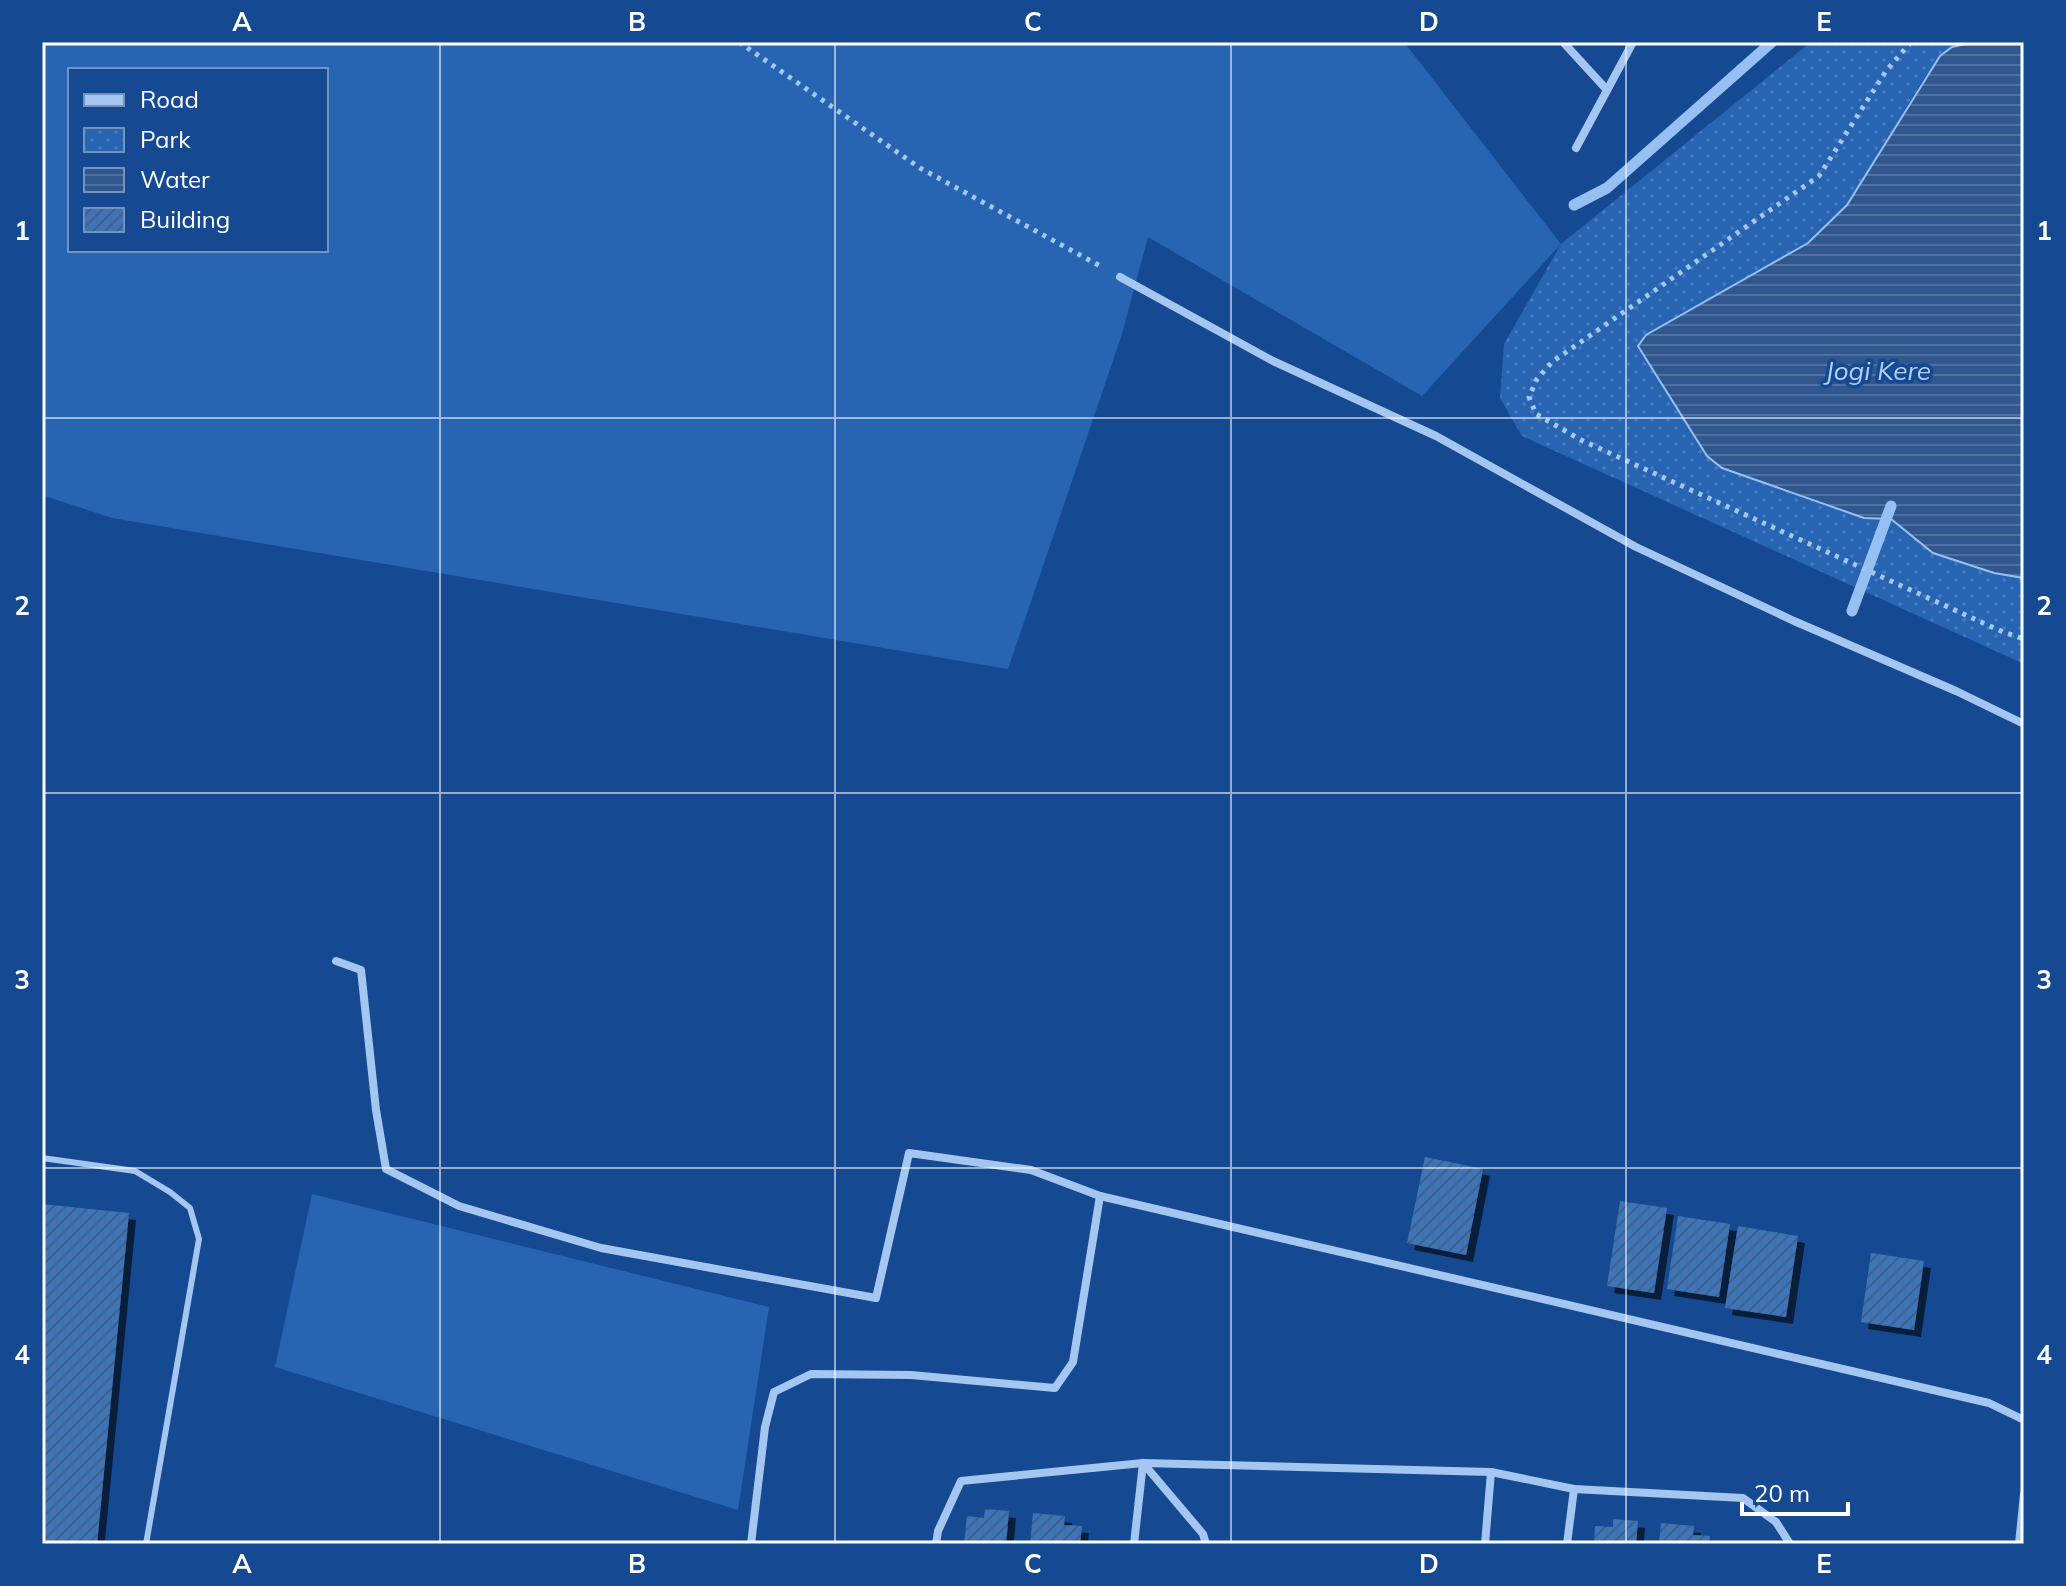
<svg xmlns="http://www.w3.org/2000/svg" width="2066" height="1586" viewBox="0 0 2066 1586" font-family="Mulish,sans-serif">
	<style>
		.grass { fill: #2764b2; fill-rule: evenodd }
		.park { fill: url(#park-dots) }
		.water { fill: url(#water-rules); stroke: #96c0f4; stroke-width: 2 }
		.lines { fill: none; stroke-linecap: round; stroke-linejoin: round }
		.stream { stroke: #96c0f4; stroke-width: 11 }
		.building { fill: url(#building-hatch); filter: url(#shadow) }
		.path { stroke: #a4c6f1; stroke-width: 5; stroke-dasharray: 4 6; stroke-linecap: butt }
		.service { stroke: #a4c6f1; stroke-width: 6 }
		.minor { stroke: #a4c6f1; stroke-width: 8 }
		.grid { fill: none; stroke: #fff; stroke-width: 2; stroke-opacity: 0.55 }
		.labels { text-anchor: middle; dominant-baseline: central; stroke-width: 7; stroke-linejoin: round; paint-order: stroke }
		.water-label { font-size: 26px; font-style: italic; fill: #b0d0f8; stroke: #154a93 }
		.neatline { fill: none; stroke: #fff; stroke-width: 3 }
		.grid-label { font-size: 26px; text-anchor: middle; font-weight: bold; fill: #fff }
	</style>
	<defs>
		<pattern id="park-dots" width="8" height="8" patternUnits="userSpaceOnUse" patternTransform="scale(2)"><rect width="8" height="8" fill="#2764b2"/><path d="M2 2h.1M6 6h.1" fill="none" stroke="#477bbe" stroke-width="1.8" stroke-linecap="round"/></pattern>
		<pattern id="water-rules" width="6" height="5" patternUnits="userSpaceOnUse" patternTransform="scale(2)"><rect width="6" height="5" fill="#31588e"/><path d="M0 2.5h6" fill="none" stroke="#50719f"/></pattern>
		<pattern id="building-hatch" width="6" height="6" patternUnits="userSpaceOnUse" patternTransform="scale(2)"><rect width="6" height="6" fill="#3d74bb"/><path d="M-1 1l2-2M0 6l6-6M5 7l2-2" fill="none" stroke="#446084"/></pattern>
		<filter id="shadow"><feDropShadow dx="7" dy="7" stdDeviation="0" flood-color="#0009"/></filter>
	</defs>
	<rect width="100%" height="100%" fill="#154a93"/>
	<g class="grass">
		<path d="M42 42H1404L1561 244 1422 396 1148 237 1122 334 1008 669 112 518 42 495ZM70 70H326V250H70Z"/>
		<path d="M312 1194 769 1307 738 1510 275 1367Z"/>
	</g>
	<path class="park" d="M1811 42H1975L1952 47 1926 75 1847 205 1808 243 1646 335 1638 346 1722 468 1864 518 1891 519 1933 553 1994 573 2024 578V664L1522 436 1500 398 1504 344 1561 244Z"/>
	<path class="water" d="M1975 42H2024V578L1994 573 1933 553 1891 519 1864 518 1722 468 1707 456 1638 346 1646 335 1808 243 1847 205 1940 56 1952 47Z"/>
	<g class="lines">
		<g class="stream">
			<path d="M1574 205 1607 188 1772 42"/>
			<path d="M1852 611 1891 506"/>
		</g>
	</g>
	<g class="building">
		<path d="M1425 1157 1483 1169 1466 1255 1407 1243Z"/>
		<path d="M1620 1201 1667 1208 1654 1293 1607 1286Z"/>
		<path d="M42 1204 129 1213 97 1544H42Z"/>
		<path d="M1678 1216 1730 1224 1719 1297 1667 1289Z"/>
		<path d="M1738 1226 1798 1236 1786 1317 1725 1308Z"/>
		<path d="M1871 1253 1924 1261 1914 1330 1861 1322Z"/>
		<path d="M985 1509 1009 1511 1006 1544H964L967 1516 984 1518Z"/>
		<path d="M1033 1513 1065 1516 1064 1525 1082 1526 1080 1544H1030Z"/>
		<path d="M1613 1519 1638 1521 1636 1544H1594L1595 1526 1613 1527Z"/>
		<path d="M1661 1523 1694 1526 1693 1535 1710 1536 1709 1544H1659Z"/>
	</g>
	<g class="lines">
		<g class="path">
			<path d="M739 42 920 168 1102 267"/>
			<path d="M1911 42 1886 71 1819 176 1552 362 1537 379 1529 397 1536 414 1581 440 2003 632 2024 639"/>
		</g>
		<path class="service" d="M42 1158 135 1171 170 1192 190 1208 199 1239 146 1544"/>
		<g class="minor">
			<path d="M1563 42 1607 90"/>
			<path d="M1576 148 1633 42"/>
			<path d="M1120 277 1273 361 1436 436 1636 547 1794 621 1956 691 2024 724"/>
			<path d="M336 961 361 970 376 1110 386 1169 459 1206 601 1248 876 1298 909 1153 1031 1170 1100 1196 1989 1403 2024 1420"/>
			<path d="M1143 1463 1203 1534 1206 1544"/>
			<path d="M751 1544 765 1427 774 1392 811 1374 911 1375 1055 1388 1073 1362 1100 1196"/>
			<path d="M936 1544 938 1531 961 1481 1143 1463 1491 1472 1574 1489 1743 1498 1776 1522 1790 1544"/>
			<path d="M1134 1544 1143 1463"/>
			<path d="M1485 1544 1491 1472"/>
			<path d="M1567 1544 1574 1489"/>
			<path d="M2019 1544 2024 1494"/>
		</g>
	</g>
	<path class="grid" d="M440 42V1544M835 42V1544M1231 42V1544M1626 42V1544M42 418H2024M42 793H2024M42 1168H2024"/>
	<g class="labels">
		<g class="water-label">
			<text x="1878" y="370">Jogi Kere</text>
		</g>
	</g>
	<rect width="2066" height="1586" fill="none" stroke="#154a93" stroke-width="88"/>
	<rect x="68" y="68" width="260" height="184" fill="#154a93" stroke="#7392be" stroke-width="2"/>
	<rect x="84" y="94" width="40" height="12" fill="#a4c6f1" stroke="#7392be" stroke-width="2"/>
	<text x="140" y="108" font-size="24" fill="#ffffff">Road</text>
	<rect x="84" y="128" width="40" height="24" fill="url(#park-dots)" stroke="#7392be" stroke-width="2"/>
	<text x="140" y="148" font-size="24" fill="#ffffff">Park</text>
	<rect x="84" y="168" width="40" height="24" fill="url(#water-rules)" stroke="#7392be" stroke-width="2"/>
	<text x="140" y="188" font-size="24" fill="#ffffff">Water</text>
	<rect x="84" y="208" width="40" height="24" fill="url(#building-hatch)" stroke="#7392be" stroke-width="2"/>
	<text x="140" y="228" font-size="24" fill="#ffffff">Building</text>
	<path d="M1742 1502v12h106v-12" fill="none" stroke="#ffffff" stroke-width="4"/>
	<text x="1754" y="1502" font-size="24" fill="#ffffff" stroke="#154a93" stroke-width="6" paint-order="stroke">20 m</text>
	<rect x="44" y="44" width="1978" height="1498" class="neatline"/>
	<g class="grid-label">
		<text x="242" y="31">A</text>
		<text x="637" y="31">B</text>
		<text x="1033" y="31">C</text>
		<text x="1429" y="31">D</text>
		<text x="1824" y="31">E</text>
		<text x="22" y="240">1</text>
		<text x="2044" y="240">1</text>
		<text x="22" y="615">2</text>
		<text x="2044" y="615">2</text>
		<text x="22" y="989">3</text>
		<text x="2044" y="989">3</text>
		<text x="22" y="1364">4</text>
		<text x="2044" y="1364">4</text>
		<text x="242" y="1573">A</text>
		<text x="637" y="1573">B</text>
		<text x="1033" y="1573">C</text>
		<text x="1429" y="1573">D</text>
		<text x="1824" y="1573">E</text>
	</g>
</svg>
